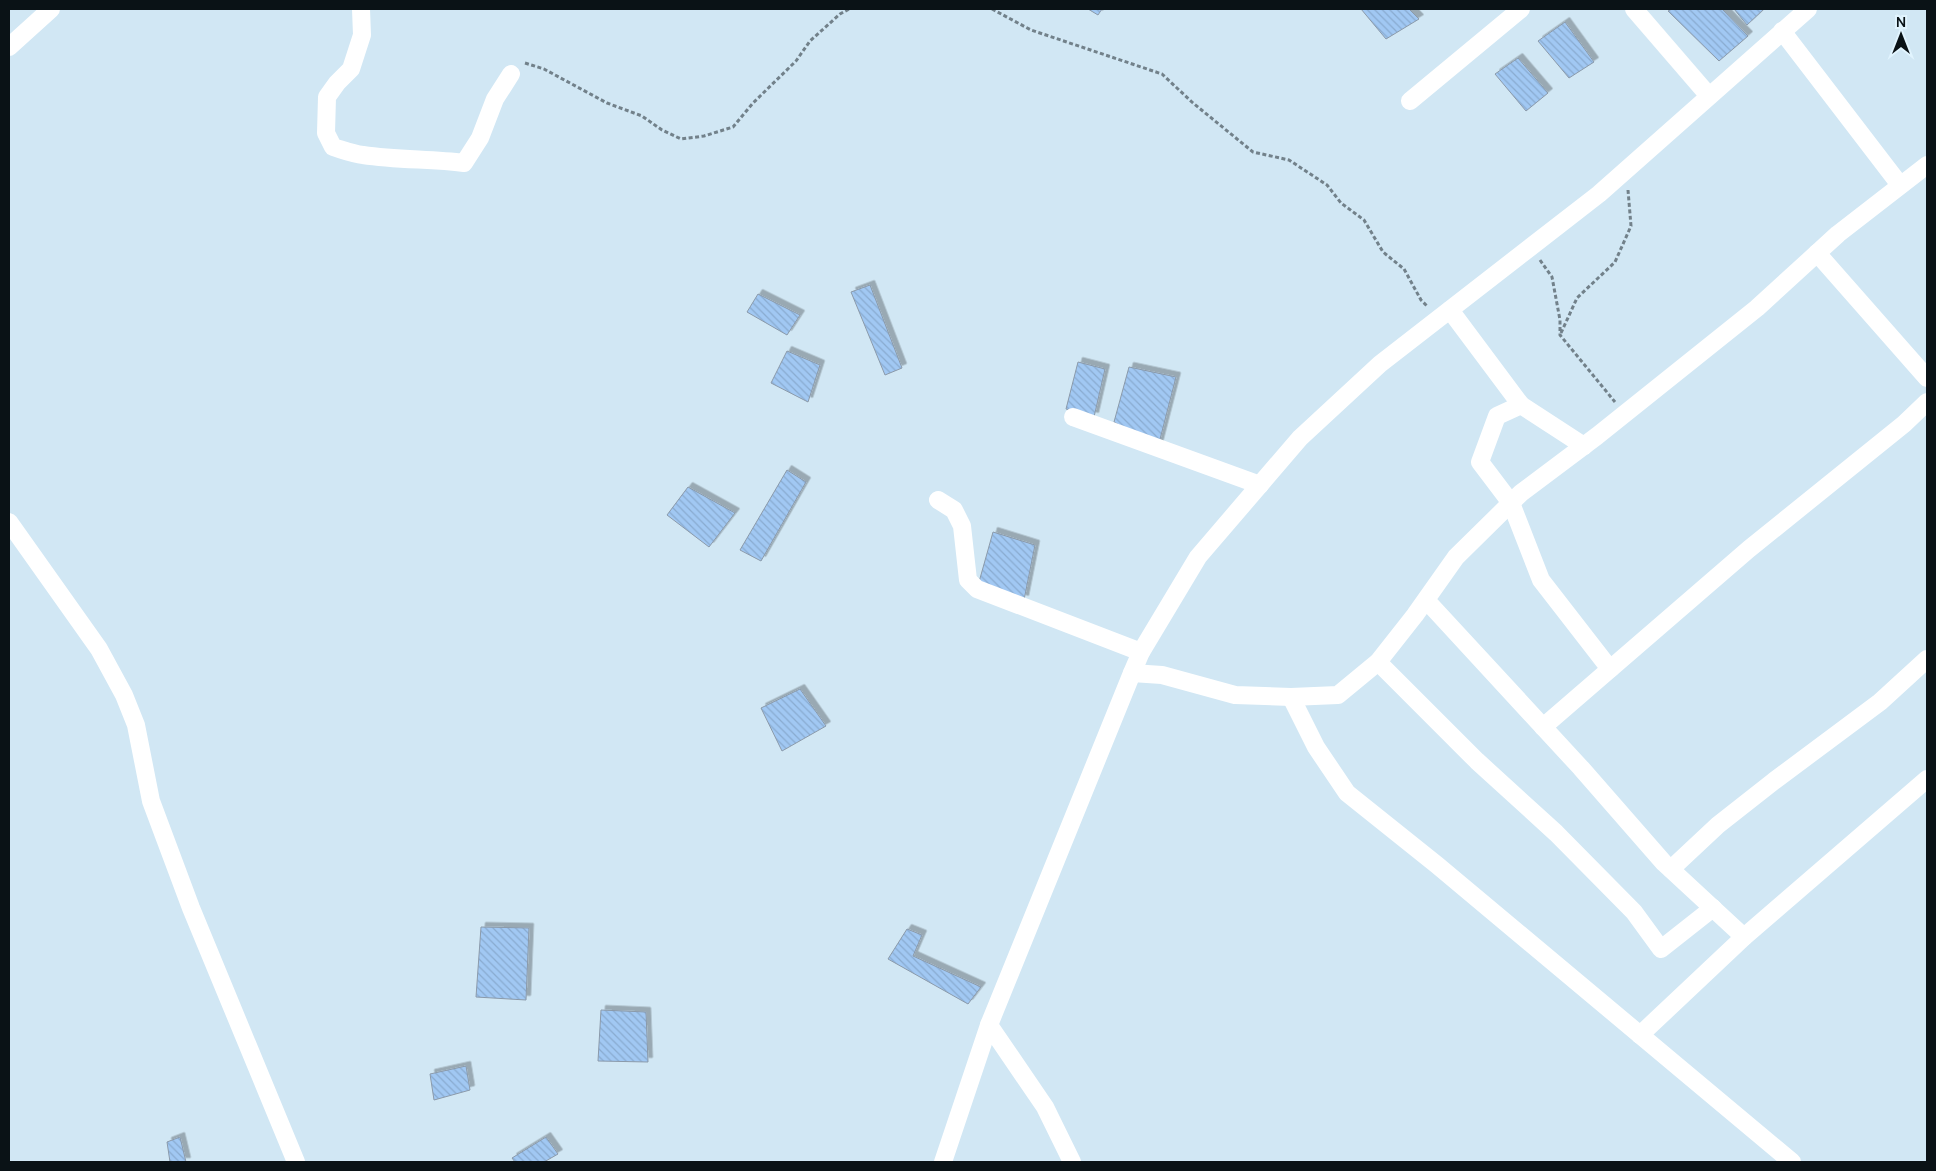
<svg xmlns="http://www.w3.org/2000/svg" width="1936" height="1171" viewBox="0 0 1936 1171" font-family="Manrope,sans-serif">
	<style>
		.building { fill: url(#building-back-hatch); stroke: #8b9aaa; filter: url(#shadow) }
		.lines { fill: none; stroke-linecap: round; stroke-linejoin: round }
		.path { stroke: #72818a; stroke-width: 3; stroke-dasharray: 4 2.5; stroke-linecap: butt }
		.street { stroke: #fff; stroke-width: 18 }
	</style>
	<defs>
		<pattern id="building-back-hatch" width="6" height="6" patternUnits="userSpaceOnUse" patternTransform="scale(1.25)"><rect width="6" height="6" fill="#a1c8f3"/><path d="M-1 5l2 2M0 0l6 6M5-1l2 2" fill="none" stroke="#89abd0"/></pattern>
		<filter id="shadow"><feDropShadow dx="4.5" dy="-4.5" stdDeviation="0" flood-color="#0004"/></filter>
	</defs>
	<rect width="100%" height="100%" fill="#d1e7f4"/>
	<g class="building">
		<path d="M1088 9H1102L1098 15Z"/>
		<path d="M1361 9H1409L1419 19 1386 39Z"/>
		<path d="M1672 9H1722L1748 36 1719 61 1668 11Z"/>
		<path d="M1734 9H1764L1747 25Z"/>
		<path d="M1565 22 1594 62 1569 78 1538 41Z"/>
		<path d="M1518 58 1548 93 1526 111 1495 74Z"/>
		<path d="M870 285 902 368 885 375 851 292Z"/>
		<path d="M758 294 800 315 787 335 747 312Z"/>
		<path d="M787 351 820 365 808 402 771 383Z"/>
		<path d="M1078 362 1105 369 1094 417 1066 409Z"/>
		<path d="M1129 367 1176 377 1158 447 1114 422Z"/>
		<path d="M787 470 806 482 761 561 740 550Z"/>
		<path d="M688 487 735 513 709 547 667 515Z"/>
		<path d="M993 532 1035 545 1024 600 979 582Z"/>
		<path d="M800 689 826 726 782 751 761 708Z"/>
		<path d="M481 927 529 928 526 1000 476 997Z"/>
		<path d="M907 929 922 935 913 956 981 987 968 1004 888 959Z"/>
		<path d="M601 1010 646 1012 648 1062 598 1061Z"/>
		<path d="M466 1066 470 1090 434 1100 430 1074Z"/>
		<path d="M180 1137 186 1162H170L167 1142Z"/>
		<path d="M546 1137 558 1154 544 1162H515L512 1158Z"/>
	</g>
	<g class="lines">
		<g class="path">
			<path d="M992 9 1031 30 1162 74 1193 103 1253 152 1289 160 1327 185 1341 203 1364 220 1383 252 1404 269 1421 300 1427 306"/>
			<path d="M525 63 544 69 607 103 642 116 662 130 681 139 704 136 733 127 753 103 796 61 810 41 840 14 849 9"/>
			<path d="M1540 260 1552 277 1560 320V335L1615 402"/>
			<path d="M1561 333 1577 298 1615 262 1631 226 1628 190"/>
		</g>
		<g class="street">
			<path d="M361 9 362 35 351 69 337 83 327 97 326 133 333 147C343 150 353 154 363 155 397 160 431 159 464 163L480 138 495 99 511 74"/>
			<path d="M1634 9 1709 96"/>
			<path d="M1782 31 1900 185"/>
			<path d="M9 47 51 9"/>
			<path d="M1410 101 1521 9"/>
			<path d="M1817 253 1927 378"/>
			<path d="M1450 310 1521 405 1584 446"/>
			<path d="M1521 405 1497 416 1480 462 1511 503 1541 580 1610 669"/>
			<path d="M1073 417 1260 485"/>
			<path d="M938 500 954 510 962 526 968 580 977 589 1141 652"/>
			<path d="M9 522 99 649 124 695 136 725 151 801 191 908 296 1162"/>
			<path d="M1426 600 1581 768 1664 863 1744 937"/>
			<path d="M1378 662 1477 761 1556 833 1634 912 1661 949 1713 908"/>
			<path d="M1132 673 1162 675 1235 695 1291 697 1338 695 1378 662 1415 615 1456 557 1521 493 1597 436 1757 308 1838 234 1927 165"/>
			<path d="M1291 697 1316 747 1347 793 1437 865 1792 1162"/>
			<path d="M1543 727 1749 549 1904 424 1927 402"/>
			<path d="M1671 869 1718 825 1774 781 1880 702 1927 659"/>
			<path d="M989 1025 1045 1107 1072 1162"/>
			<path d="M1640 1035 1744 937 1927 779"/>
			<path d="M943 1162 989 1025 1132 673 1141 652 1198 557 1300 438 1380 364 1599 194 1808 9"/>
		</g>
	</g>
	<rect width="1936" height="1171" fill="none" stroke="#0a1216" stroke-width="20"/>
	<g transform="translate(1901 35)" stroke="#e1f4fe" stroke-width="4" paint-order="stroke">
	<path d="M0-4L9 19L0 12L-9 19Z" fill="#0a1216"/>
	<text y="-8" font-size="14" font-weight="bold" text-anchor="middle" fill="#0a1216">N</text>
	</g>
</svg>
